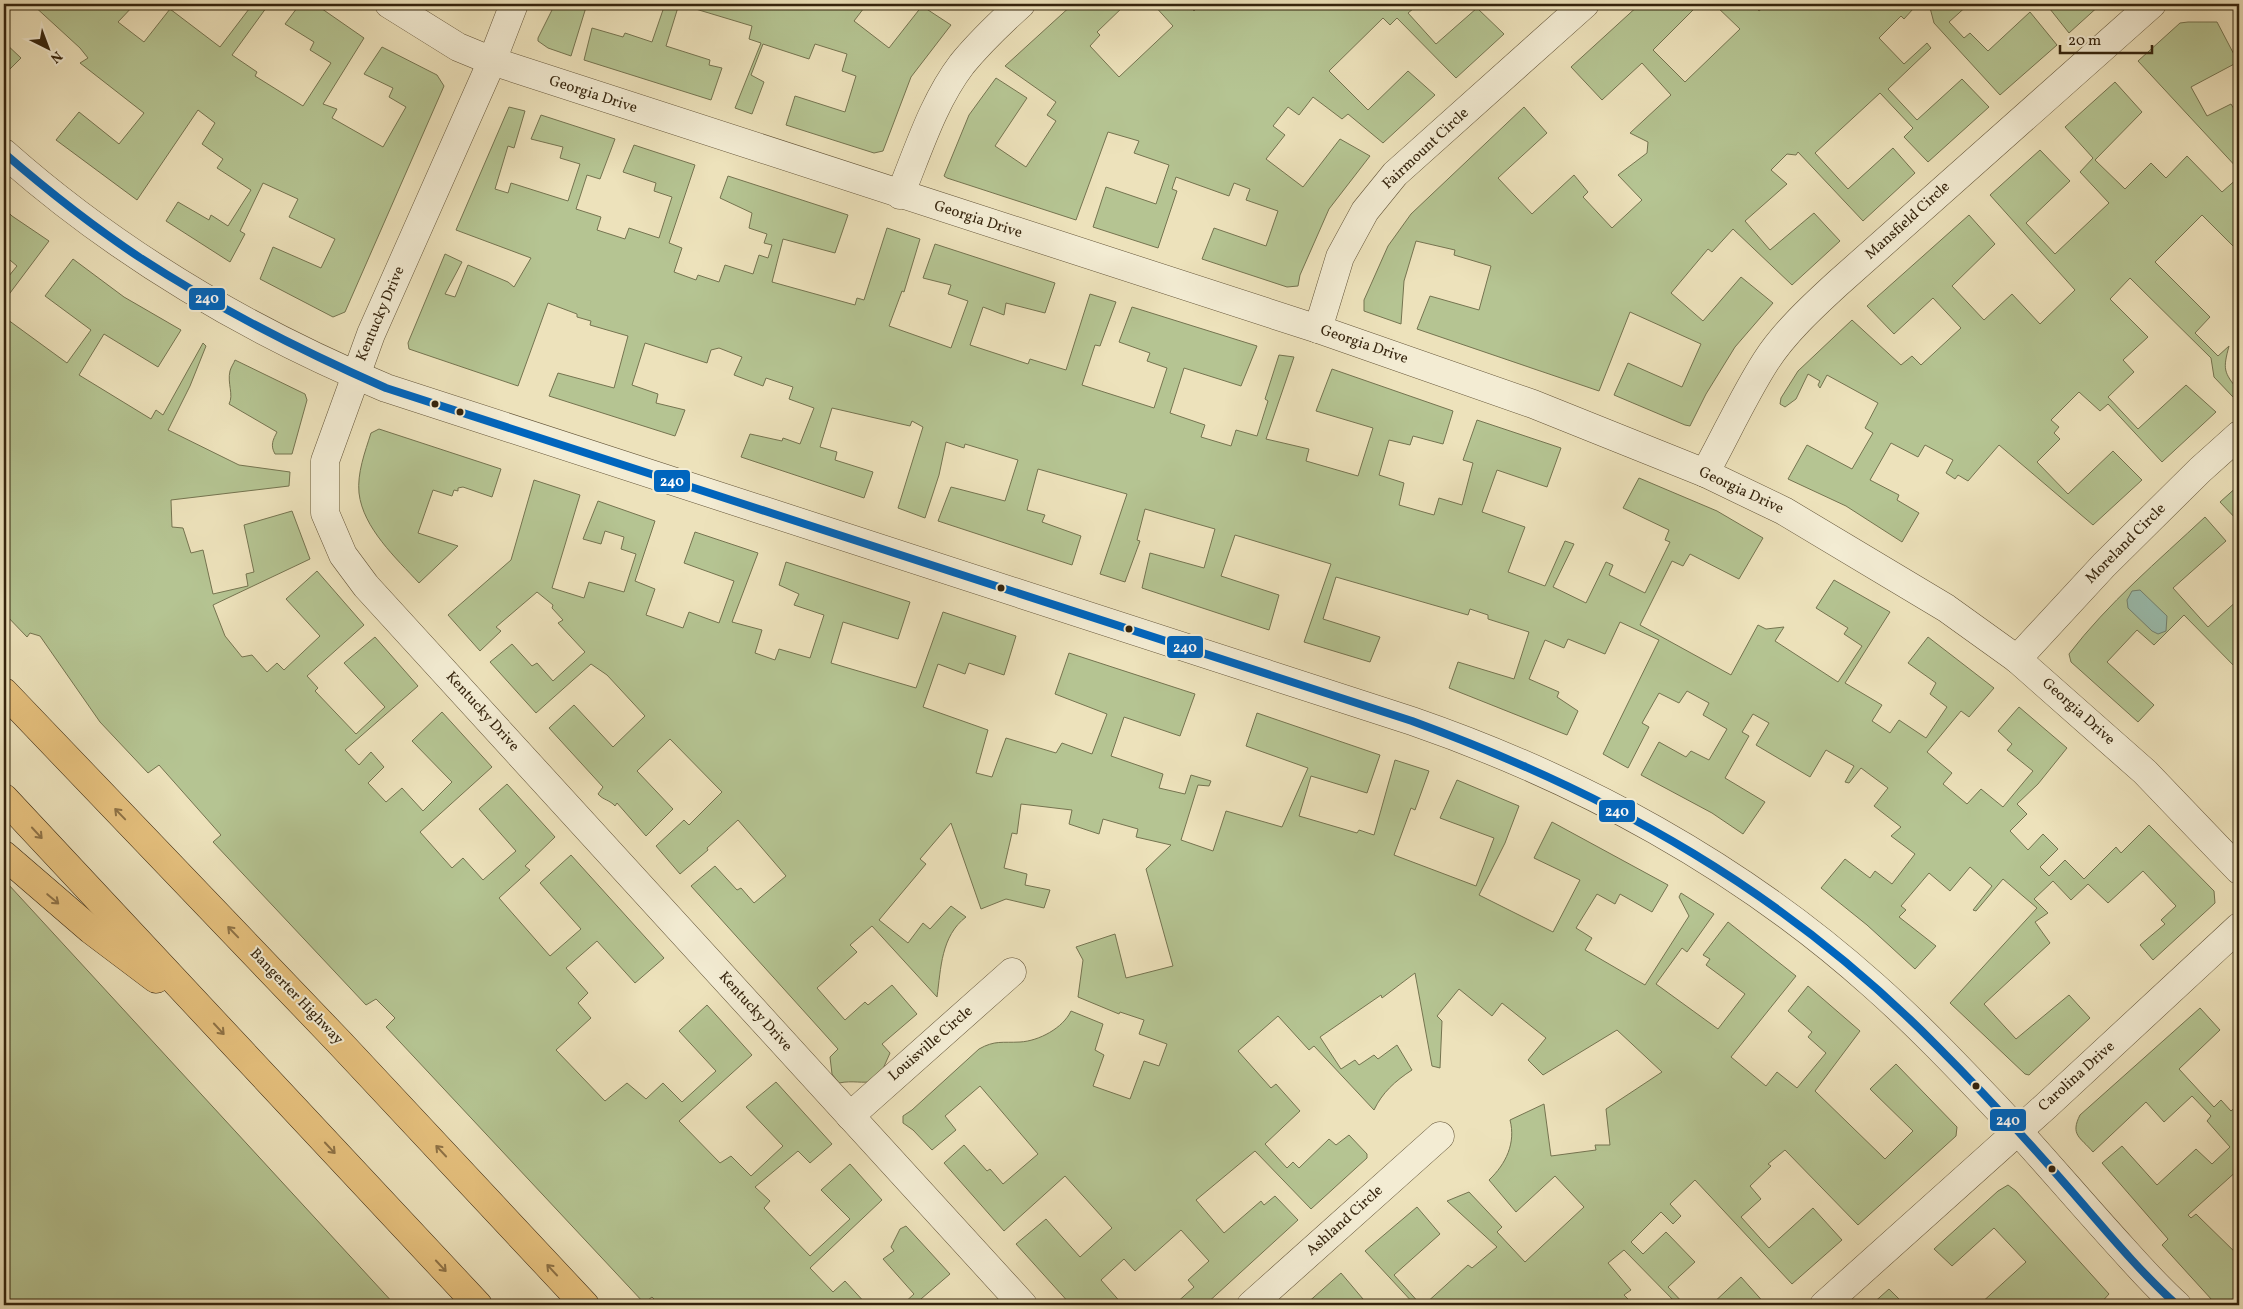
<svg xmlns="http://www.w3.org/2000/svg" width="2243" height="1309" viewBox="0 0 2243 1309" font-family="Vollkorn,serif">
	<style>
		.green { fill: #b5c492; stroke: #757450 }
		.water { fill: #99beb0; stroke: #71806f }
		.lines { fill: none; stroke-linecap: round; stroke-linejoin: round }
		.minor-casing { stroke: #635438; stroke-width: 29 }
		.highway-casing { stroke: #35240d; stroke-width: 29 }
		.minor { stroke: #f3ecd3; stroke-width: 28 }
		.highway { stroke: #e6c17e; stroke-width: 28 }
		.bus-1-casing { stroke: #f3ecd3; stroke-width: 11 }
		.bus-1 { stroke: #0065bd; stroke-width: 8 }
		.oneway { stroke: #8e7246 }
		.bus-dot { fill: #35240d; stroke: #f3ecd3; stroke-width: 2 }
		.labels { text-anchor: middle; dominant-baseline: central; stroke-width: 4; stroke-linejoin: round; paint-order: stroke }
		.street-label { font-size: 15px; fill: #35240d; stroke: #f3ecd3 }
		.line-badge { stroke: #f3ecd3; stroke-width: 2 }
		.badge-label { font-size: 14px; text-anchor: middle; font-weight: bold; fill: #fff }
	</style>
	<rect width="100%" height="100%" fill="#ede2bb"/>
	<filter id="stains"><feTurbulence type="fractalNoise" baseFrequency=".004" numOctaves="4"/><feColorMatrix values="0 0 0 0 .2 0 0 0 0 .09 0 0 0 0 .02 0 0 0 .5 -.17"/></filter>
	<radialGradient id="worn" r=".72"><stop offset=".6" stop-color="#630" stop-opacity="0"/><stop offset="1" stop-color="#630" stop-opacity=".3"/></radialGradient>
	<g class="green">
		<path d="M32 4H135L118 22 144 42 170 9 220 47 249 9 243 4H269L232 55 257 72 255 76 303 106 331 63 310 50 314 42 285 24 300 4H315L364 38 323 104 337 109 332 118 383 147 406 107 389 97 393 88 364 74 382 47 437 75 444 86 345 312 333 317 260 279 273 247 321 268 335 239 289 217 298 199 263 183 240 231 245 234 230 262 166 221 178 202 209 220 211 215 228 226 251 190 217 168 223 159 202 144 215 123 198 110 137 200 56 140 79 112 119 144 144 113 80 63 88 58 80 48Z"/>
		<path d="M555 4H587L571 56 548 48 538 41V38Z"/>
		<path d="M665 4H867L854 21 889 48 922 6 951 25 911 77 883 151 874 153 786 125 795 96 845 112 856 76 842 71 847 54 815 44 809 59 763 44 751 75 764 82 752 114 735 108 761 43 749 39 752 26 679 4 666 46 710 60 709 65 722 68 711 100 584 60 592 28 623 37 625 33 652 42Z"/>
		<path d="M1073 4H1126L1097 32 1100 35 1090 46 1119 77 1173 26 1153 4H1187L1194 11 1201 4H1419L1408 13 1436 44 1477 8 1504 34 1456 78 1397 18 1390 25 1383 18 1329 71 1368 110 1408 71 1435 95 1383 143 1348 114 1342 119 1313 97 1299 115 1288 107 1273 126 1285 135 1266 159 1303 187 1340 139 1370 156 1329 209 1300 275 1298 286 1287 287 1202 259 1214 228 1266 246 1278 211 1246 200 1250 189 1234 183 1229 196 1176 177 1172 189 1177 191 1158 248 1093 227 1106 187 1156 204 1169 165 1134 153 1139 141 1108 132 1076 220 947 178 944 176 969 115 996 78 1027 98 995 146 1026 167 1056 121 1047 115 1056 102 1005 66Z"/>
		<path d="M1640 4H1692L1696 7 1653 50 1685 82 1740 29 1714 4H1752L1759 11 1767 4H1908L1913 9 1904 19 1901 16 1879 38 1904 64 1927 43 1931 48 1888 89 1917 120 1962 79 1989 107 1928 162 1904 137 1913 128 1880 93 1815 153 1848 189 1893 148 1915 173 1863 221 1798 152 1796 155 1787 154 1771 170 1787 184 1745 221 1770 250 1814 213 1840 241 1792 285 1733 229 1712 252 1708 249 1671 293 1703 321 1741 277 1773 303 1735 347 1706 394 1690 426 1685 425 1614 395 1628 363 1682 387 1701 344 1630 312 1599 391 1417 329 1430 296 1479 310 1491 266 1454 255 1455 250 1416 241 1404 281 1401 324 1364 311V300L1388 246 1411 214 1524 107 1547 133 1498 178 1532 214 1574 175 1588 192 1583 197 1612 228 1642 200 1618 175 1647 153 1648 142 1630 133 1671 95 1642 63 1602 100 1571 67Z"/>
		<path d="M1929 4H1969L1949 22 1964 38 1970 33 1988 51 2030 12 2057 45 2000 95 1934 23Z"/>
		<path d="M2046 4H2101L2069 33Z"/>
		<path d="M2188 22H2217L2238 62 2191 87 2207 116 2231 104 2234 109 2239 107V170L2138 61 2180 23Z"/>
		<path d="M4 42 21 58 4 75Z"/>
		<path d="M2115 82 2142 112 2095 160 2125 189 2151 163 2166 178 2187 156 2222 192 2239 177V252L2202 215 2155 262 2210 317 2195 333 2218 356 2229 346C2223 369 2223 372 2239 391L2233 397 2214 377 2211 358 2130 278 2110 299 2148 337 2123 360 2134 372 2108 397 2138 429 2186 385 2216 412 2162 462 2108 404 2100 411 2079 392 2051 420 2059 427 2054 433 2060 439 2037 462 2068 494 2113 451 2142 480 2093 525 1999 445 1968 481 1958 475 1955 479 1946 473 1953 460 1925 445 1918 457 1891 443 1870 480 1899 495 1897 500 1919 513 1902 542 1846 506 1788 479 1807 445 1852 469 1873 433 1865 428 1878 403 1827 375 1820 388 1818 385 1820 381 1808 374 1796 399 1785 407 1780 404 1781 398 1798 371 1852 320 1901 365 1912 356 1921 365 1961 328 1933 298 1894 334 1867 306 1969 215 1995 244 1952 286 1984 320 2012 294 2040 324 2075 290 1990 195 2040 150 2070 181 2026 223 2055 254 2109 203 2080 172 2093 158 2065 127Z"/>
		<path d="M509 107 525 111 514 148 508 146 495 189 508 193 511 183 568 201 580 164 560 158 563 147 531 139 541 115 615 139 600 179 587 175 576 209 601 217 597 230 625 239 629 228 659 238 672 197 654 191 656 183 623 172 634 145 695 165 669 243 682 248 674 272 696 280 698 275 719 282 725 265 753 274 759 255 768 258 772 245 764 243 767 234 749 228 752 213 720 198 728 176 848 215 835 253 783 239 772 282 855 305 857 298 864 300 887 228 920 239 904 292 902 291 889 326 951 348 968 301 948 294 951 285 923 278 935 244 1055 283 1045 313 1006 303 1004 315 983 307 970 345 1028 364 1030 359 1066 370 1090 294 1116 302 1100 346 1095 345 1082 385 1154 408 1167 368 1147 361 1150 353 1119 342 1132 307 1257 346 1241 386 1184 368 1170 413 1205 425 1201 437 1231 446 1236 430 1257 436 1268 401 1265 399 1279 355 1294 357 1266 439 1309 449 1306 461 1358 476 1373 428 1316 411 1332 369 1453 411 1443 444 1413 436 1410 445 1389 440 1379 475 1404 483 1399 505 1434 515 1439 498 1462 505 1473 463 1463 460 1477 420 1561 448 1547 487 1497 470 1482 512 1525 527 1508 572 1545 586 1565 541 1574 544 1553 587 1586 603 1606 562 1613 565 1609 575 1645 593 1670 542 1665 540 1669 530 1623 508 1639 478 1717 511 1763 538 1739 579 1690 554 1683 566 1672 561 1640 625 1731 675 1758 625 1766 629 1784 627 1775 641 1838 682 1862 646 1844 634 1848 628 1816 608 1834 580 1890 612 1845 683 1882 705 1872 721 1890 733 1899 720 1926 738 1947 707 1930 694 1936 683 1908 663 1928 637 1994 688 1969 717 1961 711 1927 752 1952 773 1943 784 1967 804 1981 789 2003 807 2033 771 2007 750 2012 744 1998 731 2019 707 2067 748 2038 784 2017 804 2027 814 2010 831 2028 850 2043 834 2058 849 2040 867 2049 876 2065 860 2084 879 2116 847 2121 853 2149 825 2214 891 2215 903 2153 960 2140 945 2165 924 2161 920 2176 906 2143 871 2108 903 2088 884 2071 900 2053 881 2034 899 2048 913 2035 922 2050 943 1984 1004 2016 1039 2069 995 2090 1018 2029 1075 2025 1074 1950 1003 2037 908 2003 879 1976 911 1973 910 1992 886 1970 867 1950 891 1929 873 1901 906 1906 910 1899 917 1936 946 1915 969 1867 925 1821 888 1845 859 1870 878 1875 871 1892 884 1915 854 1891 836 1901 827 1874 806 1888 788 1861 768 1849 783 1845 782 1854 766 1826 750 1810 777 1756 745 1769 723 1753 714 1742 732 1749 736 1725 778 1765 802 1743 834 1712 813 1641 775 1659 742 1686 757 1691 751 1709 760 1727 729 1703 715 1709 703 1687 691 1679 703 1659 693 1642 723 1649 727 1628 768 1603 754 1659 640 1620 622 1605 654 1568 639 1564 648 1545 640 1529 679 1559 692 1557 697 1578 711 1567 735 1449 688 1458 662 1514 679 1529 632 1488 619V615L1470 609 1468 615 1336 577 1323 619 1380 637 1370 662 1304 642 1331 564 1235 535 1221 576 1279 595 1269 630 1142 588 1150 553 1204 568 1215 529 1145 509 1137 540 1140 541 1125 582 1100 574 1127 494 1038 469 1027 510 1045 515 1042 522 1081 536 1072 565 938 521 951 487 1005 501 1018 460 965 444 964 448 946 442 939 475 925 518 898 508 923 427 912 421 910 426 832 408 820 447 837 452 835 460 873 472 864 498 741 457 750 434 782 441 783 438 800 444 814 408 789 399 793 387 766 378 763 386 734 375 742 357 719 348 711 350 707 363 645 343 632 385 658 394 656 403 685 410 675 436 549 396 558 373 614 388 628 336 590 325 591 321 577 317V314L548 303 518 386 409 349 408 343 410 338 445 254 462 262 445 294 455 297 468 265 508 282 514 287 531 258 456 230Z"/>
		<path d="M4 208 12 216 49 241 4 301V282L17 266 4 255Z"/>
		<path d="M73 259 124 297 181 330 158 367 104 334 79 375 151 419 156 410 163 415 203 343 206 346 190 386 168 430 239 465 290 472 289 486 171 500 172 527 183 528 191 553 203 550 213 594 248 586 246 574 254 572 244 525 292 511 310 559 213 605 225 636 242 657 252 655 267 672 277 663 284 670 320 636 286 599 317 571 364 625 307 676 318 688 315 691 356 734 385 707 344 663 375 637 418 686 345 750 359 765 371 752 384 767 368 783 386 802 402 788 423 811 452 782 412 741 442 712 492 767 420 832 452 868 463 858 483 880 516 851 479 809 507 784 555 837 525 866 530 870 499 898 550 956 581 929 540 883 571 855 664 958 635 983 597 941 566 968 588 993 578 1003 591 1018 556 1050 605 1101 627 1083 646 1099 663 1083 682 1102 716 1071 679 1031 707 1005 752 1055 679 1121 720 1163 731 1156 751 1176 783 1146 746 1107 776 1082 832 1144 810 1163 798 1151 755 1187 770 1201 764 1208 810 1256 850 1219 821 1190 850 1164 882 1200 810 1268 833 1292 845 1281 867 1305H660L652 1297 644 1303 386 1027 395 1018 376 999 366 1005 213 842 221 835 159 765 148 773 100 722 40 636 30 633 27 637 4 613V317L67 363 91 330 45 296Z"/>
		<path d="M235 360 305 394 307 400 292 454H275C270 445 273 440 277 432L229 404C234 395 227 383 230 371 231 367 234 363 235 360Z"/>
		<path d="M379 429 501 469 492 497 463 487 458 488V491L454 490 452 496 433 490 418 533 458 546 419 583C396 558 363 528 359 493 357 473 365 452 371 433Z"/>
		<path d="M534 480 580 495 552 588 584 598 589 582 624 592 636 554 621 549 624 537 605 531 601 544 583 539 598 501 655 521 635 581 655 589 646 615 683 628 689 612 719 623 734 581 684 563 695 532 758 553 732 622 762 630 755 653 775 660 779 649 810 658 824 615 794 605 799 594 779 585 786 562 910 602 898 639 843 622 831 663 916 688 943 612 1016 636 1004 675 969 663 965 674 938 664 923 707 988 730 976 773 992 777 1006 738 1056 753 1062 743 1092 754 1107 714 1055 694 1069 653 1195 694 1180 736 1124 717 1111 756 1163 774 1159 788 1185 794 1191 775 1211 781 1209 786 1198 785 1181 840 1213 851 1226 811 1282 827 1308 768 1246 746 1257 713 1380 755 1367 793 1311 776 1299 816 1357 833 1359 830 1374 835 1395 760 1429 771 1415 810 1411 808 1394 855 1476 886 1494 838 1440 818 1457 780 1519 806 1505 843 1479 895 1553 932 1580 880 1534 858 1552 822 1668 885 1652 912 1620 894 1615 904 1597 894 1576 928 1592 938 1585 950 1645 985 1689 916 1679 897 1681 893 1714 914 1687 952 1682 948 1656 984 1718 1029 1745 994 1706 965 1710 959 1703 955 1728 922 1796 976 1731 1057 1766 1086 1777 1072 1797 1088 1826 1053 1808 1037 1812 1032 1788 1011 1808 986 1860 1031 1815 1091 1885 1159 1913 1131 1870 1089 1896 1064 1957 1127 1956 1136 1858 1225 1785 1150 1768 1164 1771 1166 1750 1186 1761 1199 1741 1217 1769 1248 1813 1208 1842 1240 1792 1284 1695 1180 1670 1204 1681 1216 1673 1224 1661 1212 1631 1242 1643 1254 1666 1232 1695 1262 1668 1287 1685 1305H1678L1624 1250 1608 1263 1631 1290 1624 1295 1634 1305H1424L1468 1265 1472 1268 1497 1247 1447 1201 1469 1192 1502 1227 1497 1232 1525 1262 1584 1207 1555 1176 1516 1212 1489 1180C1506 1164 1516 1143 1510 1120L1544 1104 1551 1156 1596 1150 1595 1145H1610L1606 1109 1662 1072 1617 1030 1543 1075 1528 1060 1546 1038 1502 1003 1492 1016 1459 989 1437 1016 1442 1021 1440 1068 1432 1066 1415 973 1382 998 1381 995 1320 1037 1341 1069 1355 1060 1359 1065 1374 1055 1378 1059 1397 1045 1412 1070C1395 1081 1382 1093 1374 1110L1314 1046 1309 1050 1278 1016 1238 1051 1271 1088 1276 1084 1300 1111 1265 1144 1287 1168 1293 1162 1299 1168 1329 1139 1336 1145 1349 1135 1367 1154V1158L1311 1209 1255 1151 1196 1200 1224 1233 1261 1201 1264 1205 1275 1196 1298 1220 1205 1305H1174L1194 1287 1188 1280 1209 1261 1181 1230 1135 1271 1124 1259 1101 1280 1123 1305H1071L1016 1244 1046 1219 1080 1257 1112 1228 1065 1176 1004 1231 944 1163 964 1145 987 1171 990 1169 1003 1184 1038 1154 980 1086 945 1116 956 1130 932 1150 913 1130 903 1123V1116L912 1110 979 1049C995 1040 1002 1043 1020 1042 1039 1041 1063 1028 1071 1011L1103 1024 1095 1050 1104 1055 1093 1086 1130 1099 1144 1061 1159 1066 1167 1044 1139 1034 1144 1020 1120 1012 1119 1014 1078 997 1083 960 1076 947 1115 934 1126 978 1173 966 1146 869 1171 845 1136 837 1138 829 1103 819 1099 834 1069 824 1072 810 1021 804 1017 834 1012 833 1004 868 1027 874 1025 885 1050 890 1044 908 1006 899 981 909 951 823 920 859 926 864 879 920 908 943 923 923 930 929 951 906 966 917C941 936 941 968 937 997L872 926 850 945 857 952 817 988 845 1020 865 1002 868 1005 892 985 917 1014 882 1044 890 1053 882 1071 875 1081C862 1084 853 1080 839 1083L832 1074 830 1057 838 1049 691 886 715 866 737 890 741 888 754 903 786 876 738 820 707 848 708 850 680 874 656 846 684 820 689 825 722 792 670 739 637 771 673 809 646 836 617 803 615 806C610 800 603 800 598 794L603 787 549 728 574 705 613 747 645 716 607 675 591 664 536 713 490 662 512 644 532 666 537 663 553 681 585 652 558 623 563 620 552 608 553 605 537 592 496 627 501 631 480 651 448 615 511 560Z"/>
		<path d="M2239 485V522L2220 502Z"/>
		<path d="M2205 517 2226 541 2173 588 2208 627 2239 599V671L2184 615 2154 645 2137 630 2107 662 2154 705 2138 722 2071 662 2069 654C2108 603 2158 561 2205 517Z"/>
		<path d="M8 884 395 1305H4V888Z"/>
		<path d="M2200 1008 2220 1030 2179 1069 2214 1107 2221 1100 2231 1111 2239 1104V1169L2188 1215 2191 1218 2196 1214 2239 1256V1305H2218L2212 1300 2162 1245 2168 1239 2102 1163 2122 1146 2157 1185 2196 1149 2212 1164 2230 1147 2207 1121 2211 1116 2192 1096 2164 1122 2146 1102 2093 1152C2080 1137 2070 1135 2080 1115Z"/>
		<path d="M2008 1185 2016 1191 2109 1294 2099 1305H1979L2026 1262 1994 1228 1952 1266 1934 1249 1998 1191Z"/>
		<path d="M1417 1207 1440 1234 1394 1275 1421 1305H1415L1365 1251Z"/>
		<path d="M906 1226 950 1274 914 1305H902L914 1294 883 1259 894 1251 891 1247 900 1229Z"/>
		<path d="M1341 1273 1363 1299 1355 1305H1305Z"/>
		<path d="M1741 1277 1766 1305H1711Z"/>
		<path d="M1889 1289 1905 1305H1871Z"/>
	</g>
	<path class="water" d="M2140 590 2167 616 2166 631 2158 634 2152 631 2128 608 2127 600 2132 591Z"/>
	<g class="lines">
		<defs>
			<g id="minor">
				<path d="M389 4 458 47 492 61 1318 329 1533 404 1705 473 1784 511 1946 608 2017 659 2145 772 2239 870"/>
				<path d="M514 4 492 61 371 334 325 461V513L343 555 366 586 1023 1305"/>
				<path d="M4 153C117 253 247 330 386 388L1412 721C1580 779 1740 866 1873 985 1916 1023 1956 1065 1995 1106 2039 1153 2080 1202 2123 1249 2140 1268 2158 1288 2177 1305"/>
				<path d="M900 195C918 151 933 102 962 64 980 42 1000 23 1021 4"/>
				<path d="M1318 329 1340 257 1365 211 1395 174 1585 4"/>
				<path d="M1705 473C1726 435 1743 397 1766 361 1784 333 1812 307 1837 284L2152 4"/>
				<path d="M2017 659 2104 565 2200 470 2239 435"/>
				<path d="M850 1116 1012 972"/>
				<path d="M1251 1305 1440 1136"/>
				<path d="M1824 1305 2047 1105 2239 927"/>
			</g>
			<g id="highway">
				<path d="M4 692 340 1043 585 1305"/>
				<path d="M4 798 478 1305"/>
				<path d="M4 855 91 930 156 979"/>
			</g>
		</defs>
		<use href="#minor" class="minor-casing"/>
		<use href="#highway" class="highway-casing"/>
		<use href="#minor" class="minor"/>
		<use href="#highway" class="highway"/>
		<defs>
			<path id="bus-1" d="M4 153C47 190 91 225 139 257 217 308 300 350 386 388L1412 721C1615 796 1784 891 1937 1046 1982 1091 2025 1138 2067 1186 2103 1227 2137 1269 2177 1305"/>
		</defs>
		<use href="#bus-1" class="bus-1-casing"/>
		<use href="#bus-1" class="bus-1"/>
	</g>
	<defs><path id="oneway-shaft" d="M-6 0H5M1.5-3L5.5 0L1.5 3" fill="none" stroke-width="1.6" stroke-linecap="round" stroke-linejoin="round" transform="scale(1.25)"/></defs>
	<g class="oneway">
		<use href="#oneway-shaft" transform="translate(120 814) rotate(-134)"/>
		<use href="#oneway-shaft" transform="translate(37 833) rotate(47)"/>
		<use href="#oneway-shaft" transform="translate(53 899) rotate(40)"/>
		<use href="#oneway-shaft" transform="translate(233 932) rotate(-134)"/>
		<use href="#oneway-shaft" transform="translate(219 1029) rotate(47)"/>
		<use href="#oneway-shaft" transform="translate(330 1148) rotate(47)"/>
		<use href="#oneway-shaft" transform="translate(441 1151) rotate(-133)"/>
		<use href="#oneway-shaft" transform="translate(441 1266) rotate(47)"/>
		<use href="#oneway-shaft" transform="translate(552 1270) rotate(-133)"/>
	</g>
	<g class="bus-dot">
		<circle cx="435" cy="404" r="4.5"/>
		<circle cx="460" cy="412" r="4.5"/>
		<circle cx="1001" cy="588" r="4.5"/>
		<circle cx="1129" cy="629" r="4.5"/>
		<circle cx="1976" cy="1086" r="4.5"/>
		<circle cx="2052" cy="1169" r="4.5"/>
	</g>
	<g class="labels">
		<g class="street-label">
			<text transform="translate(593 95) rotate(18)">Georgia Drive</text>
			<text transform="translate(1426 149) rotate(-43)">Fairmount Circle</text>
			<text transform="translate(978 220) rotate(18)">Georgia Drive</text>
			<text transform="translate(1908 221) rotate(-42)">Mansfield Circle</text>
			<text transform="translate(381 314) rotate(-67)">Kentucky Drive</text>
			<text transform="translate(1364 345) rotate(19)">Georgia Drive</text>
			<text transform="translate(1741 491) rotate(25)">Georgia Drive</text>
			<text transform="translate(2126 544) rotate(-45)">Moreland Circle</text>
			<text transform="translate(482 712) rotate(48)">Kentucky Drive</text>
			<text transform="translate(2078 712) rotate(42)">Georgia Drive</text>
			<text transform="translate(296 997) rotate(46)">Bangerter Highway</text>
			<text transform="translate(755 1012) rotate(48)">Kentucky Drive</text>
			<text transform="translate(931 1044) rotate(-41)">Louisville Circle</text>
			<text transform="translate(2077 1077) rotate(-42)">Carolina Drive</text>
			<text transform="translate(1345 1221) rotate(-42)">Ashland Circle</text>
		</g>
	</g>
	<g class="line-badge">
		<rect x="188" y="287" width="38" height="24" rx="5" fill="#0065bd"/>
		<rect x="653" y="469" width="38" height="24" rx="5" fill="#0065bd"/>
		<rect x="1166" y="635" width="38" height="24" rx="5" fill="#0065bd"/>
		<rect x="1598" y="799" width="38" height="24" rx="5" fill="#0065bd"/>
		<rect x="1989" y="1108" width="38" height="24" rx="5" fill="#0065bd"/>
	</g>
	<g class="badge-label">
		<text x="207" y="303">240</text>
		<text x="672" y="486">240</text>
		<text x="1185" y="652">240</text>
		<text x="1617" y="816">240</text>
		<text x="2008" y="1125">240</text>
	</g>
	<rect width="2243" height="1309" fill="none" stroke="#ede2bb" stroke-width="20"/>
	<rect x="5" y="5" width="2233" height="1299" fill="none" stroke="#35240d" stroke-width="2.5"/>
	<rect x="10" y="10" width="2223" height="1289" fill="none" stroke="#35240d"/>
	<g transform="translate(48 48) rotate(138)" stroke="#f3ecd3" stroke-width="4" paint-order="stroke">
	<path d="M0-4L9 19L0 12L-9 19Z" fill="#35240d"/>
	<text y="-8" font-size="14" font-weight="bold" text-anchor="middle" fill="#35240d">N</text>
	</g>
	<path d="M2060 45v8h92v-8" fill="none" stroke="#35240d" stroke-width="2.5"/>
	<text x="2068" y="45" font-size="15" fill="#35240d" stroke="#f3ecd3" stroke-width="4" paint-order="stroke">20 m</text>
	<rect width="100%" height="100%" filter="url(#stains)"/>
	<rect width="100%" height="100%" fill="url(#worn)"/>
</svg>
